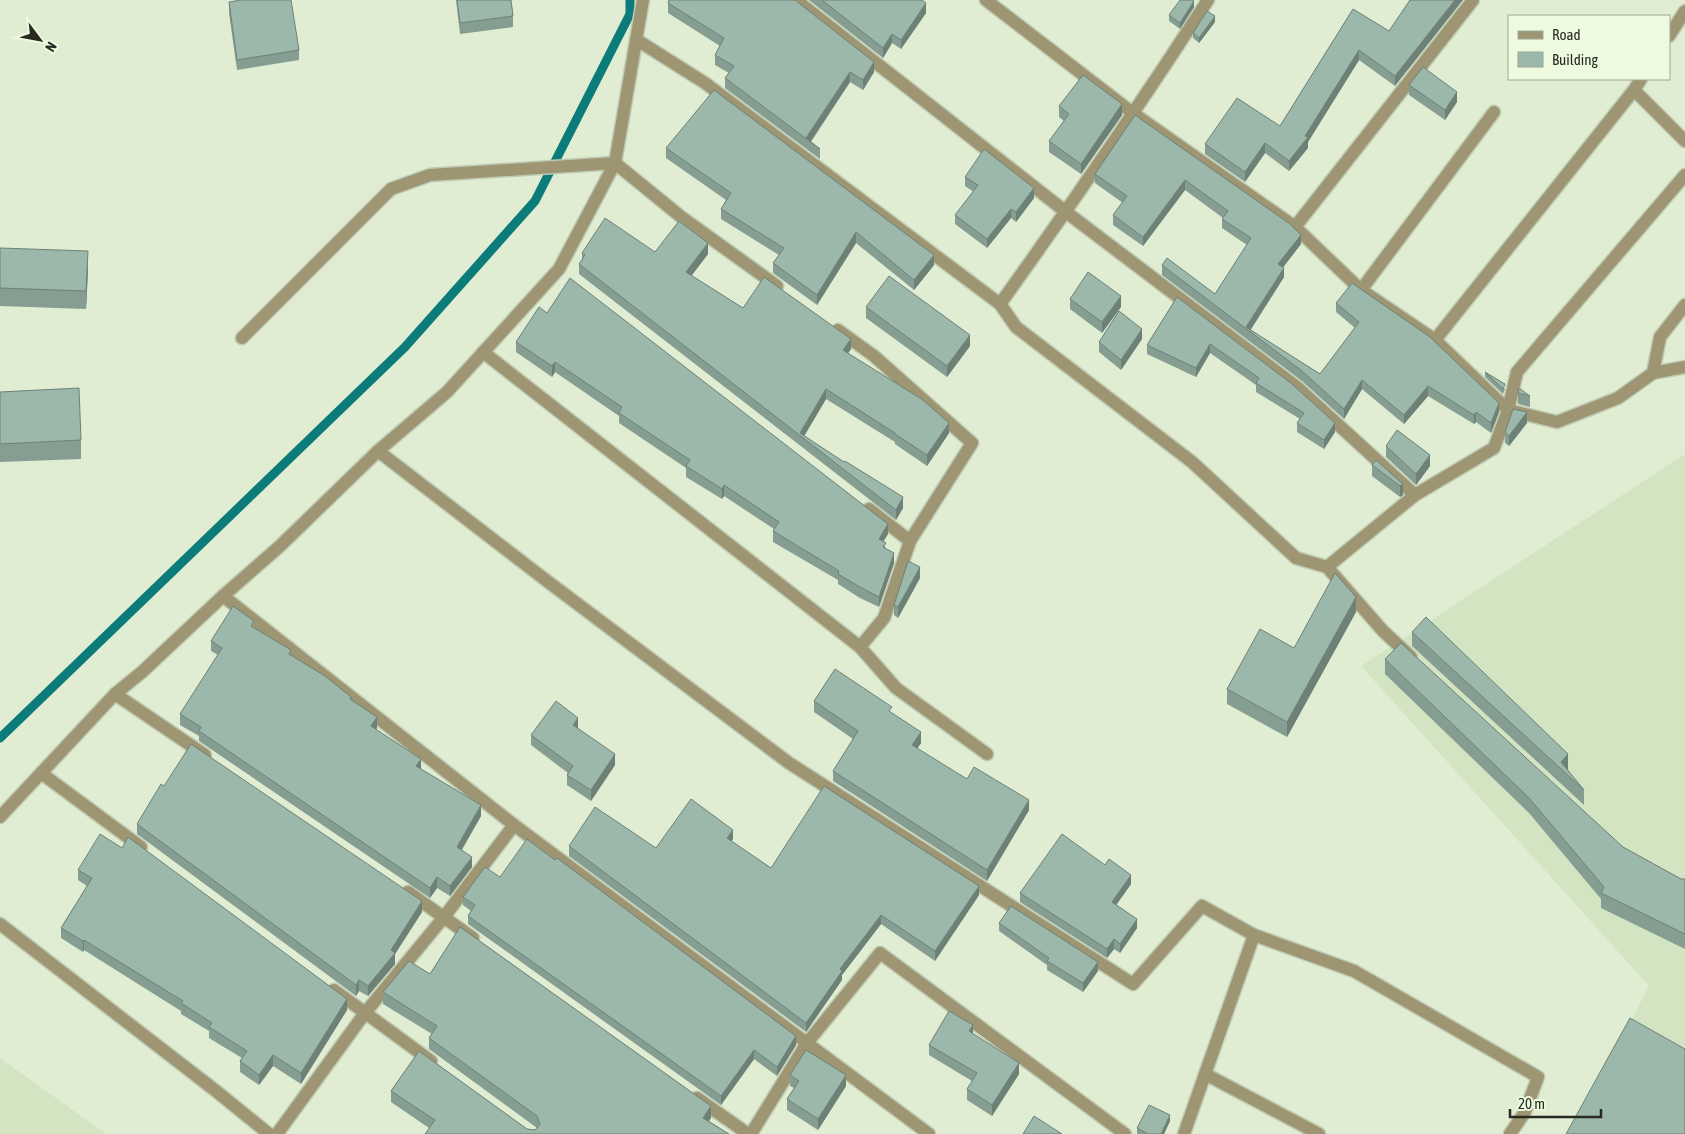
<svg xmlns="http://www.w3.org/2000/svg" width="1685" height="1134" viewBox="0 0 1685 1134" font-family="'Asap Condensed',sans-serif">
	<style>
		.built { fill: #d3e4c3 }
		.lines { fill: none; stroke-linecap: round; stroke-linejoin: round }
		.stream { stroke: #0c7c7a; stroke-width: 9 }
		.minor-casing { stroke: #bfcab3; stroke-width: 15 }
		.minor { stroke: #9e9573; stroke-width: 12 }
		.wall { fill: #869e92 }
		.shaded-wall { fill: #6d8177 }
		.building { fill: #9cb8aa; stroke: #6d8177 }
	</style>
	<rect width="100%" height="100%" fill="#e0edd3"/>
	<g class="built">
		<path d="M1685 454V1134H1572L1649 986 1361 666Z"/>
		<path d="M0 1058 106 1134H0Z"/>
	</g>
	<g class="lines">
		<path class="stream" d="M0 738 405 347 535 201 630 14V0"/>
		<defs>
			<g id="minor">
				<path d="M796 0 1066 212 1297 387 1415 495"/>
				<path d="M986 0 1134 114 1295 227 1361 290 1435 340 1508 410 1557 422 1618 398 1653 373 1685 367"/>
				<path d="M1669 36 1685 11"/>
				<path d="M637 40 705 83 1000 304 1016 327 1192 462 1296 558 1327 567 1383 631 1411 657"/>
				<path d="M1634 90 1685 141"/>
				<path d="M1295 227 1473 0"/>
				<path d="M1361 290 1494 112"/>
				<path d="M1000 304C1072 204 1141 103 1208 0"/>
				<path d="M838 330 874 356 972 443 910 541 884 618 860 647"/>
				<path d="M242 338 391 189 430 175 615 163 680 216 777 286"/>
				<path d="M1435 340 1634 90 1641 79"/>
				<path d="M483 352 860 647 896 688 987 754"/>
				<path d="M1653 373 1660 337 1685 305"/>
				<path d="M378 451 547 581 789 763 1133 984 1202 906 1254 935 1184 1134"/>
				<path d="M869 509 910 541"/>
				<path d="M1327 567 1415 495 1494 448 1508 410 1517 372 1685 175"/>
				<path d="M223 596 514 825 929 1134"/>
				<path d="M115 694 205 755"/>
				<path d="M41 773 141 847"/>
				<path d="M0 817 115 694 142 672 223 596 280 546 378 451 447 392 559 269 615 163 643 0"/>
				<path d="M408 892 473 938"/>
				<path d="M0 924 216 1091 269 1134"/>
				<path d="M1254 935 1354 971 1538 1077 1525 1112 1510 1134"/>
				<path d="M334 990 431 1061"/>
				<path d="M1205 1074 1319 1134"/>
				<path d="M697 1098 748 1134"/>
				<path d="M277 1134 365 1013 444 917 514 825"/>
				<path d="M751 1134 807 1043 880 953 1125 1134"/>
			</g>
		</defs>
		<use href="#minor" class="minor-casing"/>
		<use href="#minor" class="minor"/>
	</g>
	<g class="wall">
		<path d="M456 0H511L513 16V27L460 34Z"/>
		<path d="M809 0H922L926 13 901 49 892 43 883 58Z"/>
		<path d="M1410 0 1395 86 1359 60 1308 142V148L1289 171 1265 153 1245 182 1205 154V144L1280 126 1353 9 1389 31Z"/>
		<path d="M229 2 299 50V60L237 70 229 13Z"/>
		<path d="M668 3 874 72 863 90 850 82 811 142 820 149V159L725 88V78L729 73 715 65V55L720 46 668 13Z"/>
		<path d="M1194 7 1180 29 1169 21V15Z"/>
		<path d="M1215 22 1199 43 1193 38V33Z"/>
		<path d="M1409 85 1457 102 1445 120 1409 95Z"/>
		<path d="M1059 106 1122 115 1081 174 1049 152V141L1064 121 1059 117Z"/>
		<path d="M1135 115 1301 244 1283 267 1284 277 1250 330 1320 374 1355 328 1336 312V303L1499 412 1491 433 1476 422 1474 424 1428 396 1404 424 1362 389 1344 419 1302 381 1162 275V265L1215 294 1247 245 1222 228V219L1223 218 1185 190 1143 246 1113 225V215L1123 203 1095 183V174Z"/>
		<path d="M666 148 934 265 914 290 856 243 817 305 773 273V263L779 255 721 219V209L726 200 666 158Z"/>
		<path d="M965 177 1034 198 1016 222 1011 218 987 248 955 224V215L974 192 965 186Z"/>
		<path d="M0 248 88 270 86 309 0 306Z"/>
		<path d="M655 252 708 254 691 276 743 308 851 349 848 353 949 433 927 466 895 444V442L826 399 804 436 844 462 903 508 896 520 579 274V264L582 260V253Z"/>
		<path d="M1177 297 1335 432 1324 449 1297 432V423L1300 419 1256 392V385L1210 353 1196 377 1147 354V345Z"/>
		<path d="M1070 299 1121 307 1102 333 1070 309Z"/>
		<path d="M866 307 970 346 947 377 866 318Z"/>
		<path d="M1142 339 1121 370 1099 352V342Z"/>
		<path d="M516 342 888 534 883 541 886 549 894 563 879 607 860 598 838 584V580L773 542V531L774 529 724 496 722 499 686 477V468L619 423V416L555 372 552 377 516 352Z"/>
		<path d="M1485 372 1505 389 1503 394 1485 377Z"/>
		<path d="M0 392 81 440V459L0 462Z"/>
		<path d="M1518 393 1530 396V407L1518 404Z"/>
		<path d="M1527 423 1509 446 1505 443V432Z"/>
		<path d="M1386 446 1430 466 1416 485 1386 457Z"/>
		<path d="M1372 465 1403 484V495L1400 497 1372 476Z"/>
		<path d="M920 578 898 618 894 615V605Z"/>
		<path d="M1356 612 1287 737 1227 704V689L1294 648Z"/>
		<path d="M254 628 351 700 377 728 376 729 421 769 481 816 462 850 472 867 450 896 437 888 430 898 199 741V736L180 725V714L218 655 211 651V641Z"/>
		<path d="M1412 632 1568 769H1567L1584 790V805L1412 646Z"/>
		<path d="M1385 659 1623 847 1681 879H1685V949L1601 908V899L1529 813 1385 674Z"/>
		<path d="M814 701 892 713 921 743 917 749 967 779 1029 810 987 881 833 781V771L853 739 814 712Z"/>
		<path d="M578 728 615 765 591 801 567 785V775L568 773 531 745V735Z"/>
		<path d="M137 824 422 912 395 954V964L368 996 359 991 356 996 137 834Z"/>
		<path d="M733 839 731 841 771 868 979 895 935 961 881 924 842 975V980L806 1032 569 856V846L656 848Z"/>
		<path d="M78 870 347 1010 301 1084 273 1066 259 1085 240 1072V1061L242 1058 209 1038V1031L181 1014V1011L84 950 83 952 61 938V928L87 886 78 880Z"/>
		<path d="M500 877 796 1045 777 1076 754 1059 721 1105 468 924V916L471 911 463 905V897Z"/>
		<path d="M1131 884 1116 905 1137 928 1120 953 1114 949 1107 958 1020 902V893Z"/>
		<path d="M999 923 1098 971 1083 992 1047 970V965L999 931Z"/>
		<path d="M460 927 711 1106V1118L709 1121 729 1134H425L429 1128 391 1102V1091L419 1051 527 1129 535 1130 537 1128 429 1049V1038L432 1034 383 1004V992L409 961 430 974Z"/>
		<path d="M929 1045 1019 1074 992 1116 967 1100V1089L972 1081 929 1055Z"/>
		<path d="M790 1075 846 1086 818 1130 787 1110V1099L794 1088 790 1086Z"/>
		<path d="M1170 1121 1164 1134H1137V1128Z"/>
	</g>
	<g class="shaded-wall">
		<path d="M1455 0H1463L1395 86V76Z"/>
		<path d="M1194 1V7L1180 29V23Z"/>
		<path d="M926 3V13L901 49V40Z"/>
		<path d="M1215 16V22L1199 43V38Z"/>
		<path d="M892 34V43L883 58V48Z"/>
		<path d="M1359 50V60L1308 142V148L1289 171V161Z"/>
		<path d="M874 62V72L863 90V80Z"/>
		<path d="M850 72V82L810 142 806 138Z"/>
		<path d="M1457 92V102L1445 120V110Z"/>
		<path d="M1122 104V115L1081 174V164Z"/>
		<path d="M1265 143V153L1245 182V172Z"/>
		<path d="M1185 180V190L1143 246V237Z"/>
		<path d="M1034 188V198L1016 222V212Z"/>
		<path d="M1011 209V218L987 248V239Z"/>
		<path d="M856 232V243L817 305V295Z"/>
		<path d="M1301 235V244L1278 274V264Z"/>
		<path d="M708 243V254L686 283V272Z"/>
		<path d="M88 251V270L86 309V291Z"/>
		<path d="M934 255V265L914 290V280Z"/>
		<path d="M1284 268V277L1250 331 1246 327Z"/>
		<path d="M1121 296V307L1102 333V322Z"/>
		<path d="M1142 329V339L1121 370V360Z"/>
		<path d="M970 335V346L947 377V366Z"/>
		<path d="M851 339V349L843 360V350Z"/>
		<path d="M1210 344V353L1196 377V368Z"/>
		<path d="M555 362V372L552 377V366Z"/>
		<path d="M1362 380V389L1344 419V409Z"/>
		<path d="M1428 386V396L1404 424V415Z"/>
		<path d="M826 389V399L803 438 800 433Z"/>
		<path d="M1499 403V412L1491 433V423Z"/>
		<path d="M1476 412V422L1474 424V415Z"/>
		<path d="M1527 412V423L1509 446V436Z"/>
		<path d="M949 423V433L927 466V455Z"/>
		<path d="M1335 423V432L1324 449V440Z"/>
		<path d="M1430 455V466L1416 485V474Z"/>
		<path d="M1403 484V495L1400 497V486Z"/>
		<path d="M724 485V496L722 499V489Z"/>
		<path d="M903 497V508L896 520V510Z"/>
		<path d="M888 524V534L879 549V539Z"/>
		<path d="M894 553V563L879 607V597Z"/>
		<path d="M920 567V578L898 618V607Z"/>
		<path d="M1356 597V612L1287 737V722Z"/>
		<path d="M377 717V728L371 737V726Z"/>
		<path d="M578 718V729L573 725Z"/>
		<path d="M921 732V743L912 756V745Z"/>
		<path d="M615 754V765L591 801V790Z"/>
		<path d="M1568 754V769L1565 772 1561 762Z"/>
		<path d="M421 759V770L416 766Z"/>
		<path d="M1029 800V810L987 881V870Z"/>
		<path d="M481 805V816L457 857V847Z"/>
		<path d="M733 830V839L727 848V838Z"/>
		<path d="M472 857V867L450 896V886Z"/>
		<path d="M1131 875V884L1112 911V902Z"/>
		<path d="M437 877V888L430 898V888Z"/>
		<path d="M979 886V895L935 961V951Z"/>
		<path d="M422 901V912L395 954V964L368 996V986Z"/>
		<path d="M881 915V924L842 975V980L806 1032V1023L840 969Z"/>
		<path d="M1137 919V928L1120 953V944Z"/>
		<path d="M1114 939V949L1107 958V949Z"/>
		<path d="M84 940V950L83 952V941Z"/>
		<path d="M1098 962V971L1083 992V983Z"/>
		<path d="M359 980V991L356 996V985Z"/>
		<path d="M347 999V1010L301 1084V1073Z"/>
		<path d="M973 1025V1036L969 1031Z"/>
		<path d="M796 1036V1045L777 1076V1067Z"/>
		<path d="M754 1050V1059L721 1105V1096Z"/>
		<path d="M273 1055V1066L259 1085V1075Z"/>
		<path d="M1019 1063V1074L992 1116V1105Z"/>
		<path d="M846 1075V1086L818 1130V1119Z"/>
		<path d="M711 1106V1118L703 1129V1118Z"/>
		<path d="M1170 1115V1121L1164 1134H1161Z"/>
	</g>
	<g class="building">
		<path d="M241 0H291L299 50 237 60 229 2Z"/>
		<path d="M457 0H511L513 16 460 23Z"/>
		<path d="M669 0H795L874 62 863 80 850 72 806 138 820 149 725 78 734 66 715 55 724 38 668 3Z"/>
		<path d="M822 0H922L926 3 901 40 892 34 883 48Z"/>
		<path d="M1180 0H1192L1194 1 1180 23 1169 15Z"/>
		<path d="M1410 0H1455L1395 76 1359 50 1305 136 1308 137 1289 161 1265 143 1245 172 1205 144 1237 98 1280 126 1353 9 1389 31Z"/>
		<path d="M1207 11 1215 16 1199 38 1193 33Z"/>
		<path d="M1423 67 1457 92 1445 110 1409 85Z"/>
		<path d="M1083 75 1122 104 1081 164 1049 141 1069 114 1059 106Z"/>
		<path d="M714 90 934 255 914 280 856 232 817 295 773 263 784 248 721 209 731 193 666 148Z"/>
		<path d="M1135 115 1290 224 1301 235 1278 264 1284 268 1246 327 1320 374 1359 322 1336 303 1352 283 1430 337 1499 403 1491 423 1476 412 1474 415 1428 386 1404 415 1362 380 1344 409 1302 371 1162 265 1167 258 1215 294 1251 238 1222 219 1228 211 1185 180 1143 237 1113 215 1127 196 1095 174Z"/>
		<path d="M984 149 1034 188 1016 212 1011 209 987 239 955 215 978 185 965 177Z"/>
		<path d="M605 218 655 252 679 221 708 243 686 272 743 308 764 277 851 339 843 350 923 400 949 423 927 455 895 434V433L826 389 800 433 844 462 845 461 903 497 896 510 579 264 585 255 582 253Z"/>
		<path d="M0 248 88 251 86 291 0 288Z"/>
		<path d="M1088 272 1121 296 1102 322 1070 299Z"/>
		<path d="M889 276 970 335 947 366 866 307Z"/>
		<path d="M570 278 888 524 879 539 886 543 883 547 894 553 879 597 860 587 838 574 839 571 773 531 779 522 724 485 722 489 686 466 690 460 619 413 622 407 555 362 552 366 516 342 539 307 547 313Z"/>
		<path d="M1177 297 1292 384 1335 423 1324 440 1297 423 1304 413 1256 383 1259 378 1210 344 1196 368 1147 345Z"/>
		<path d="M1119 311 1142 329 1121 360 1099 342Z"/>
		<path d="M1485 372 1505 384 1503 389Z"/>
		<path d="M79 388 81 440 0 444V392Z"/>
		<path d="M1519 388 1530 396 1518 393Z"/>
		<path d="M1513 409 1527 412 1509 436 1505 432Z"/>
		<path d="M1397 430 1430 455 1416 474 1386 446Z"/>
		<path d="M1376 460 1403 484 1400 486 1372 465Z"/>
		<path d="M908 561 920 567 898 607 894 605Z"/>
		<path d="M1335 573 1356 597 1287 722 1227 689 1260 629 1294 648Z"/>
		<path d="M233 606 254 621 251 626 291 650 289 654 325 676 351 697 350 699 377 717 371 726 421 759 416 766 481 805 457 847 472 857 450 886 437 877 430 888 199 731 201 727 180 714 222 648 211 641Z"/>
		<path d="M1426 617 1568 754 1561 762 1584 790 1412 632Z"/>
		<path d="M1401 643 1623 847 1681 879H1685V934L1601 893 1604 887 1529 798 1385 659Z"/>
		<path d="M835 669 892 707 889 711 921 732 912 745 967 779 974 767 1029 800 987 870 833 771 858 731 814 701Z"/>
		<path d="M556 701 578 718 573 725 615 754 591 790 567 775 573 766 531 735Z"/>
		<path d="M191 744 422 901 391 950 395 953 368 986 359 980 356 985 137 824 161 784 164 786Z"/>
		<path d="M824 786 979 886 935 951 881 915 840 969 842 971 806 1023 569 846 595 807 656 848 691 799 733 830 727 838 771 868Z"/>
		<path d="M100 834 122 848 128 837 347 999 301 1073 273 1055 259 1075 240 1061 247 1051 209 1027 212 1023 181 1003 183 1001 84 940 83 941 61 928 92 878 78 870Z"/>
		<path d="M1062 834 1105 865 1109 859 1131 875 1112 902 1137 919 1120 944 1114 939 1107 949 1020 893Z"/>
		<path d="M527 839 555 860 557 858 796 1036 777 1067 754 1050 721 1096 468 916 475 905 463 897 485 867 500 877Z"/>
		<path d="M1011 906 1098 962 1083 983 1047 961 1049 958 999 923Z"/>
		<path d="M460 927 711 1106 703 1118 729 1134H425L435 1120 391 1091 419 1051 527 1129 535 1130 540 1124 537 1116 429 1038 437 1026 383 992 409 961 430 974Z"/>
		<path d="M949 1011 973 1025 969 1031 1019 1063 992 1105 967 1089 977 1073 929 1045Z"/>
		<path d="M1630 1018 1685 1049V1134H1566Z"/>
		<path d="M806 1050 846 1075 818 1119 787 1099 799 1081 790 1075Z"/>
		<path d="M1149 1105 1170 1115 1161 1134H1148L1137 1128Z"/>
		<path d="M1034 1116 1062 1134H1023Z"/>
	</g>
	<rect x="1508" y="15" width="162" height="65" fill="#edfae0" stroke="#9ea794"/>
	<rect x="1518" y="31" width="25" height="8" fill="#9e9573" stroke="#9ea794"/>
	<text x="1552" y="40" font-size="15" fill="#272b22">Road</text>
	<rect x="1518" y="52" width="25" height="15" fill="#9cb8aa" stroke="#9ea794"/>
	<text x="1552" y="65" font-size="15" fill="#272b22">Building</text>
	<g transform="translate(40 40) rotate(122)" stroke="#edfae0" stroke-width="4" paint-order="stroke">
	<path d="M0-4L9 19L0 12L-9 19Z" fill="#272b22"/>
	<text y="-8" font-size="14" font-weight="bold" text-anchor="middle" fill="#272b22">N</text>
	</g>
	<path d="M1510 1109v8h91v-8" fill="none" stroke="#272b22" stroke-width="2.5"/>
	<text x="1518" y="1109" font-size="15" fill="#272b22" stroke="#edfae0" stroke-width="4" paint-order="stroke">20 m</text>
</svg>
